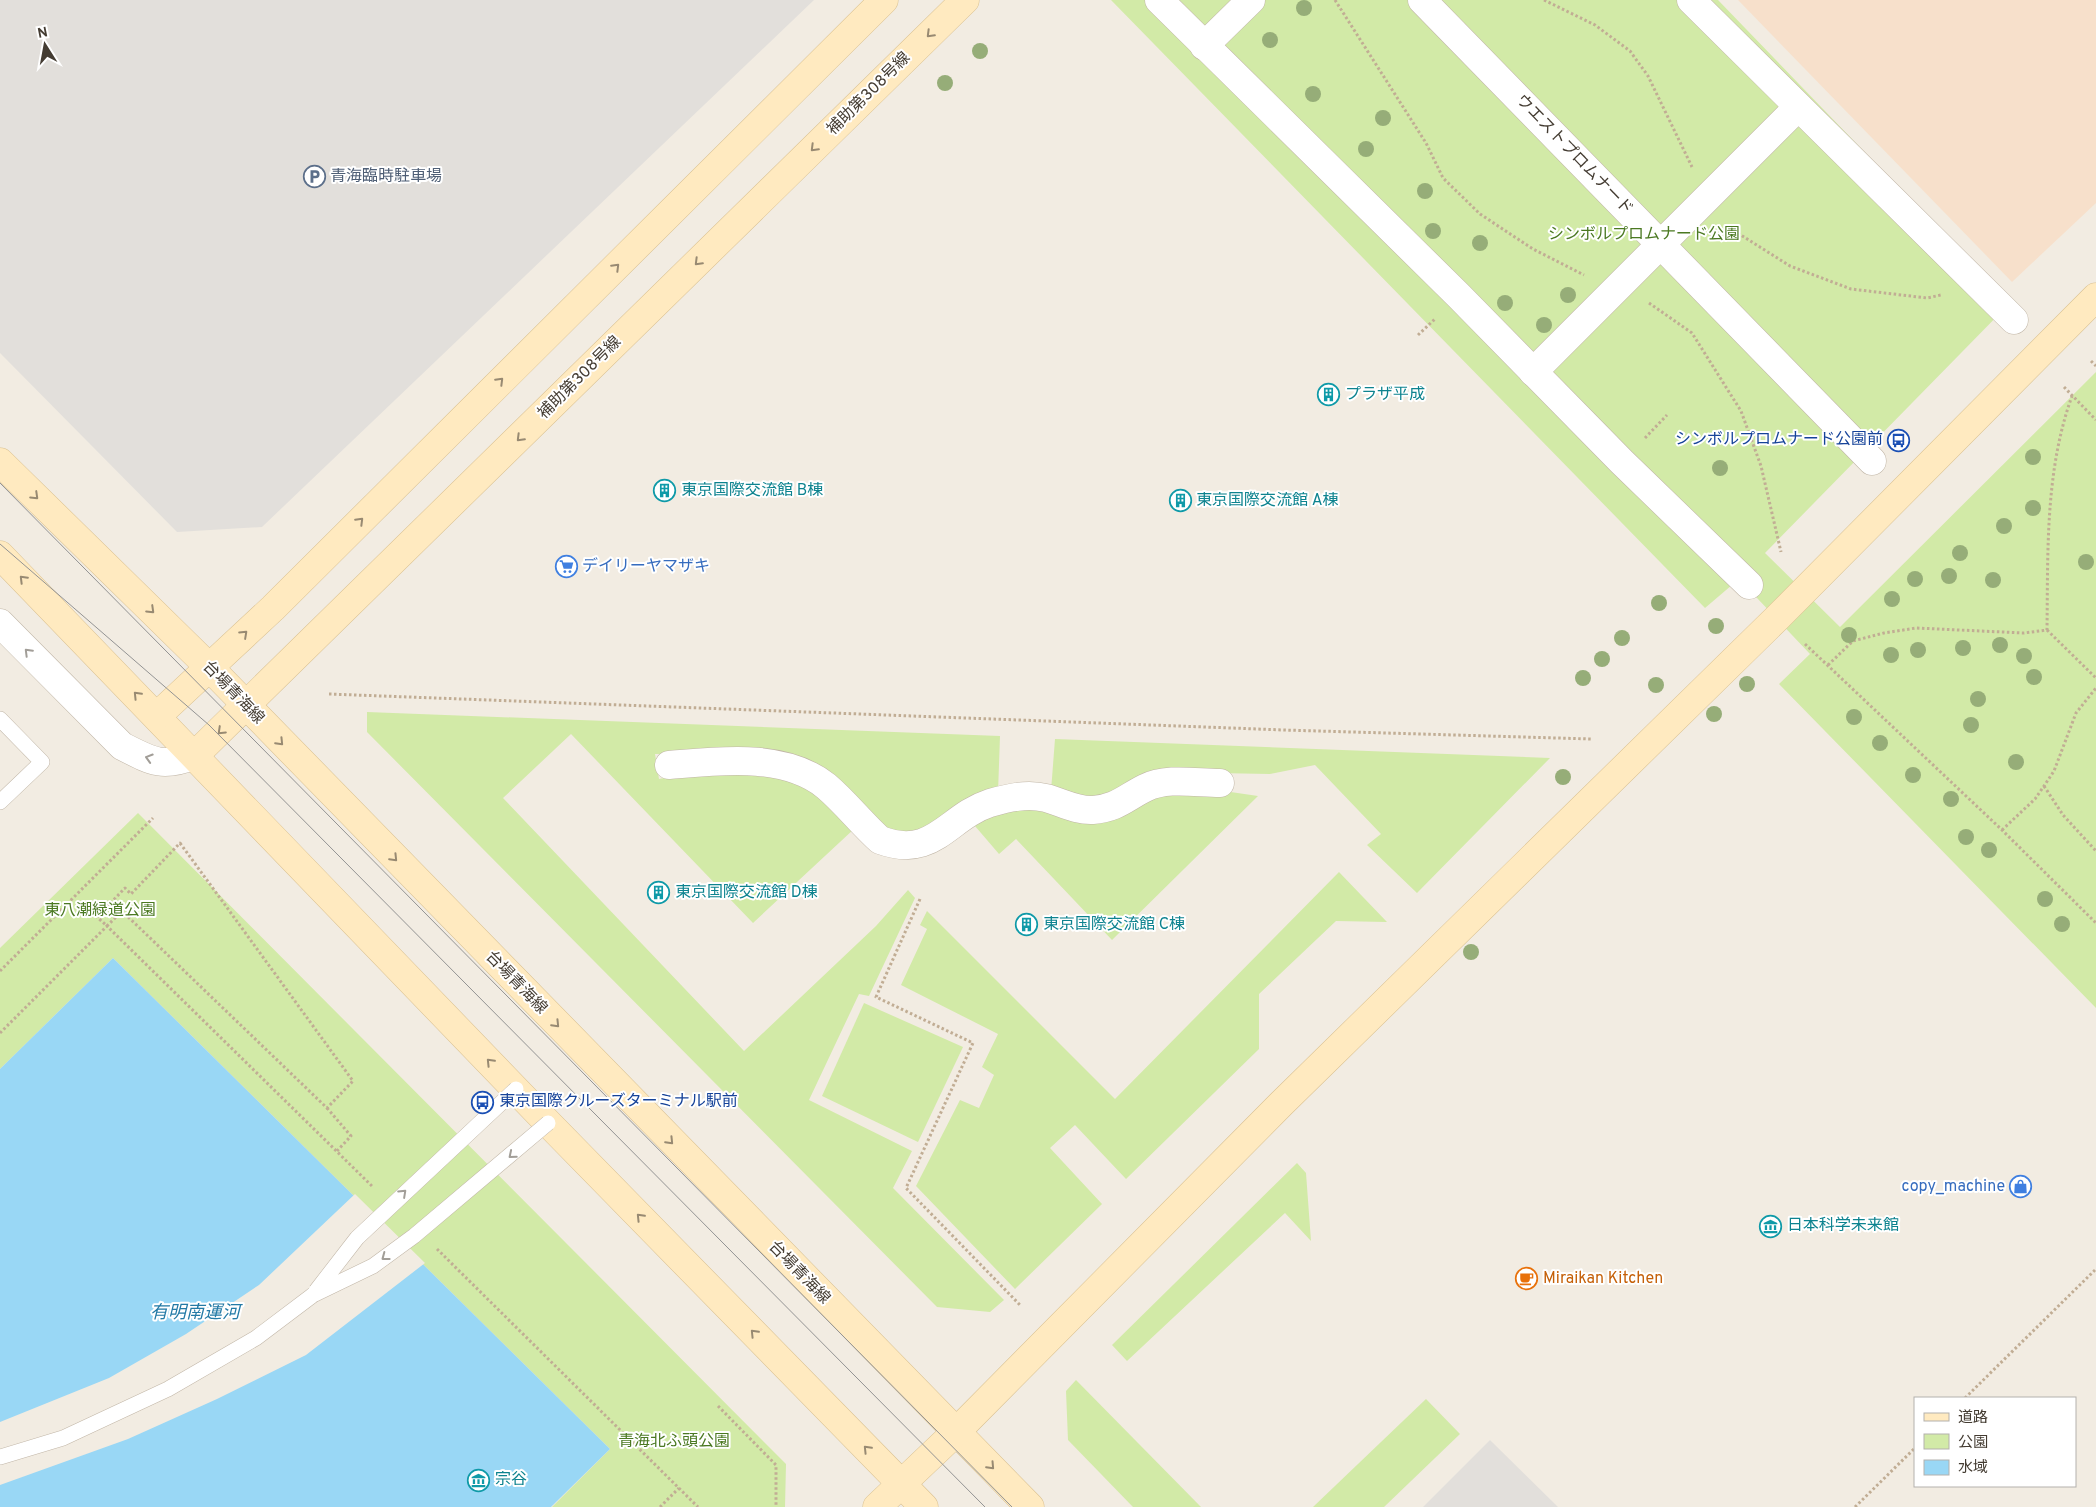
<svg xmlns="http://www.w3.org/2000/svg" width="2096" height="1507" viewBox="0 0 2096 1507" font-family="Overpass,'Noto Sans JP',sans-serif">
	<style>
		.commercial { fill: #f7e0cb }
		.green { fill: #d2eaa7 }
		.parking { fill: #e2dfdb }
		.water { fill: #99d7f5 }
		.pier { fill: #f2ece2 }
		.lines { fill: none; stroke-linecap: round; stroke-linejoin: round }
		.lane-casing { stroke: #c1b6a7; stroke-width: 16 }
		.street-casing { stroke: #c1b6a7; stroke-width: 29 }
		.secondary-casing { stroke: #d9c090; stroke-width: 29 }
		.path { stroke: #c1ad94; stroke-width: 3; stroke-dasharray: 2.5 2.5; stroke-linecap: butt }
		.lane { stroke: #fff; stroke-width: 15 }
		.street { stroke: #fff; stroke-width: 28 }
		.secondary { stroke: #ffeac0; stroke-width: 28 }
		.tram { stroke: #939393; stroke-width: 1 }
		.lane-bridge-casing { stroke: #c1b6a7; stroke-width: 16; stroke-linecap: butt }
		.lane-bridge { stroke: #fff; stroke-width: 15 }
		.tree { fill: #96ad78 }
		.oneway { stroke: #988a72 }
		.oneway2 { stroke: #a29e98 }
		.labels { text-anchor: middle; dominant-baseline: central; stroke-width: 4; stroke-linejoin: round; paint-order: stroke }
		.street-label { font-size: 16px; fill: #443c32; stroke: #fff }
		.service-label { font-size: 16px; fill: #4e5e75; stroke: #fff; text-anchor: start }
		.park-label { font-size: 16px; fill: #4b7922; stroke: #fff }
		.culture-label { font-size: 16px; fill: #0d838f; stroke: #fff; text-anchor: start }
		.transit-label { font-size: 16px; fill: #164399; stroke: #fff; text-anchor: end }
		.shop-label { font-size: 16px; fill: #366cbe; stroke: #fff; text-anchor: start }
		.food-label { font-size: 16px; fill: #c56008; stroke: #fff; text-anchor: start }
		.water-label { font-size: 18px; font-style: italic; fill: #237aa6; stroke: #fff }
	</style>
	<rect width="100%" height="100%" fill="#f2ece2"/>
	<path class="commercial" d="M1738 0H2096V203L2012 282Z"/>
	<g class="green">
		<path d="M1111 0H1718L2010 303 1765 553 1840 627 2096 372V1008L1779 684 1810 654 1739 579 1705 608Z"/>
		<path d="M367 712 1000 736 998 793 946 823 899 835 753 753 655 754 659 779 684 774 765 772 820 793 854 829 753 923 571 734 503 798 744 1051 876 926 908 890 915 898 869 996 859 994 809 1100 912 1151 893 1188 1004 1300 990 1312 937 1307 367 732Z"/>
		<path d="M1055 739 1550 758 1417 893 1367 845 1381 834 1315 765 1270 774 1215 773 1089 800 1051 791Z"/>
		<path d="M1210 789 1258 796 1112 940 1016 839 999 854 975 826 996 810 1143 798Z"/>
		<path d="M138 813 786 1464 785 1507H552L610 1449 113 958 0 1069V948Z"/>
		<path d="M1339 872 1387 922 1336 921 1259 994V1049L1126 1179 1075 1125 1050 1148 1102 1204 1015 1289 916 1186 960 1100 979 1108 994 1075 982 1067 998 1034 901 985 927 929 920 925 927 911 1115 1099Z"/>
		<path d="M864 1003 963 1047 918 1142 822 1096Z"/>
		<path d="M1297 1163 1306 1173 1311 1241 1285 1213 1127 1361 1112 1345Z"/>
		<path d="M1076 1380 1201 1507H1133L1068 1440 1066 1391Z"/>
		<path d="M1426 1399 1460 1434 1384 1507H1313Z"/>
	</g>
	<g class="parking">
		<path d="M0 0H814L262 527 177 532 0 353Z"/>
		<path d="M1490 1440 1558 1507H1423Z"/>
	</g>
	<path class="water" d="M113 958 610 1449 551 1507H0V1069Z"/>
	<path class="pier" d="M355 1194 425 1263 306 1355 217 1399 128 1439 0 1485V1422L109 1378 186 1334 259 1285Z"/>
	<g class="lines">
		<defs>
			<g id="lane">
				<path d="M0 719 42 762 0 802"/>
				<path d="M0 1457 63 1438 168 1389 256 1338 313 1295"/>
			</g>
			<g id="street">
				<path d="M1159 0 1459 296 1622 462 1749 585"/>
				<path d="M1422 0 1872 461"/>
				<path d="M1691 0 2014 320"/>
				<path d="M1204 46 1251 0"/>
				<path d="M1533 372 1798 107"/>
				<path d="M0 623 122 746C153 762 163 768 195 755"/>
				<path d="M669 765C718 761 784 752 826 786 846 803 861 823 880 840 934 860 947 817 990 803 1008 798 1027 793 1046 798 1061 802 1077 811 1093 810 1117 808 1125 798 1145 788 1167 777 1196 783 1220 783"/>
			</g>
			<g id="secondary">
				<path d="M0 462 209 667 1030 1507"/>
				<path d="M0 555 548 1123 924 1507"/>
				<path d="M157 716 273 608 884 0"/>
				<path d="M195 755 965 0"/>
				<path d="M877 1507 957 1431 1281 1104 1778 617 2096 297"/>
			</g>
		</defs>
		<use href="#lane" class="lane-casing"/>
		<use href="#street" class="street-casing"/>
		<use href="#secondary" class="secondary-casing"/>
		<g class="path">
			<path d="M1335 0 1426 143 1443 178 1480 214 1533 249 1584 275"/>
			<path d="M1544 0 1595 25 1630 51 1648 76 1692 167"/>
			<path d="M1725 225 1790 266 1851 289 1927 298 1941 295"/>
			<path d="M1649 303 1692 333 1741 411 1761 466 1781 552"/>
			<path d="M1418 335 1436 318"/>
			<path d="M2091 361 2096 366"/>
			<path d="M2064 387 2096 420"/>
			<path d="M1645 438 1667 415"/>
			<path d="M2047 630 2096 678"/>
			<path d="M1805 644 2002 830 2096 923"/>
			<path d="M1828 665 1853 641 1884 633 1916 628 2024 633 2047 630C2048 551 2045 471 2072 396"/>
			<path d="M329 694 1284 730 1591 739"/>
			<path d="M2044 786 2063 815 2096 851"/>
			<path d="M2002 830 2035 799 2044 786 2054 771 2076 713 2096 688"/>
			<path d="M180 843 353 1081 327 1108 122 911 107 926 97 917 125 888 131 894Z"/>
			<path d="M920 899 876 997 973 1043 906 1188 1020 1305"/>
			<path d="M0 971 153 818"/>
			<path d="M0 1033 107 926 373 1187"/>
			<path d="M327 1108 351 1136 337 1151"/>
			<path d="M437 1249 698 1507"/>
			<path d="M1965 1398 2096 1269"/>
			<path d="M718 1406 776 1465V1507"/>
			<path d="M660 1507 679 1488"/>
			<path d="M1855 1507 1915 1448"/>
		</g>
		<use href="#lane" class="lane"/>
		<use href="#street" class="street"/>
		<use href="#secondary" class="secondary"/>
		<g class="tram">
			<path d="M0 483 1012 1507"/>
			<path d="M0 544 209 725 985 1507"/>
		</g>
		<defs>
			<g id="lane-bridge">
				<path d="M316 1291 357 1238 516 1089"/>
				<path d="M313 1295 373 1266 414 1236 548 1123"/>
			</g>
		</defs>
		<use href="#lane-bridge" class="lane-bridge-casing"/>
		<use href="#lane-bridge" class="lane-bridge"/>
	</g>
	<g class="tree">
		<circle cx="1304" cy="8" r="8"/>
		<circle cx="1270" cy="40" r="8"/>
		<circle cx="980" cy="51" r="8"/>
		<circle cx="945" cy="83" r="8"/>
		<circle cx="1313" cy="94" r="8"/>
		<circle cx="1383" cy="118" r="8"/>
		<circle cx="1366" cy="149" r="8"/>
		<circle cx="1425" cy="191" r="8"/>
		<circle cx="1433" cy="231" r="8"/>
		<circle cx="1480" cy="243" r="8"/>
		<circle cx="1568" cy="295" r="8"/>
		<circle cx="1505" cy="303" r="8"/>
		<circle cx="1544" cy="325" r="8"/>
		<circle cx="2033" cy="457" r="8"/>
		<circle cx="1720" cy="468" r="8"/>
		<circle cx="2033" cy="508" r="8"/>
		<circle cx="2004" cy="526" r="8"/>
		<circle cx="1960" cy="553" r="8"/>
		<circle cx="2086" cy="562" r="8"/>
		<circle cx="1949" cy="576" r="8"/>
		<circle cx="1915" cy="579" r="8"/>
		<circle cx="1993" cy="580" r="8"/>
		<circle cx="1892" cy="599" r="8"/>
		<circle cx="1659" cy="603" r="8"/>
		<circle cx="1716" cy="626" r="8"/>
		<circle cx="1849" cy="635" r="8"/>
		<circle cx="1622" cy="638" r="8"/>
		<circle cx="2000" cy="645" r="8"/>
		<circle cx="1963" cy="648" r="8"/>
		<circle cx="1918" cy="650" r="8"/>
		<circle cx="1891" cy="655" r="8"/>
		<circle cx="2024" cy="656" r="8"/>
		<circle cx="1602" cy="659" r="8"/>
		<circle cx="2034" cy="677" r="8"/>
		<circle cx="1583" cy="678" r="8"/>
		<circle cx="1747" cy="684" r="8"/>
		<circle cx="1656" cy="685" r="8"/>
		<circle cx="1978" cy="699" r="8"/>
		<circle cx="1714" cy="714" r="8"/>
		<circle cx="1854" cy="717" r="8"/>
		<circle cx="1971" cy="725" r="8"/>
		<circle cx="1880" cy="743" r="8"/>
		<circle cx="2016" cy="762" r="8"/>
		<circle cx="1913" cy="775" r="8"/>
		<circle cx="1563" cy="777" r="8"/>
		<circle cx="1951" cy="799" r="8"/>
		<circle cx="1966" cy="837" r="8"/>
		<circle cx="1989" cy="850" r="8"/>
		<circle cx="2045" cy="899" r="8"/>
		<circle cx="2062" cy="924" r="8"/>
		<circle cx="1471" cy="952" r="8"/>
	</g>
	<defs><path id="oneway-chevron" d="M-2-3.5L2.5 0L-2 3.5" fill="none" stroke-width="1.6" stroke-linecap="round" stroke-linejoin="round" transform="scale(1.25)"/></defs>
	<g class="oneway">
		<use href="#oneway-chevron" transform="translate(930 34) rotate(135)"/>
		<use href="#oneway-chevron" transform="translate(814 148) rotate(135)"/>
		<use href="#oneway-chevron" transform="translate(698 262) rotate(135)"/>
		<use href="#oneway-chevron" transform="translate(616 267) rotate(-45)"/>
		<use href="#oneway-chevron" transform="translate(500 381) rotate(-45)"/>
		<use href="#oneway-chevron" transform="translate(520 438) rotate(135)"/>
		<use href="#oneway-chevron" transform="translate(35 496) rotate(44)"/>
		<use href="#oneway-chevron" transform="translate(360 521) rotate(-45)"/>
		<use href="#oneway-chevron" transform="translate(23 579) rotate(-135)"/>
		<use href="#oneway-chevron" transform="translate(151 610) rotate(44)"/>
		<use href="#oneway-chevron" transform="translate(244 634) rotate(-43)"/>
		<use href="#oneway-chevron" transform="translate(137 695) rotate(-134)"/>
		<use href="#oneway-chevron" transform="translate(221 731) rotate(136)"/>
		<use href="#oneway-chevron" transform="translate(280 742) rotate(46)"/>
		<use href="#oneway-chevron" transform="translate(394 858) rotate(46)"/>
		<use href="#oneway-chevron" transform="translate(556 1024) rotate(46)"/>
		<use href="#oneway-chevron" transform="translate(490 1062) rotate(-134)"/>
		<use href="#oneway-chevron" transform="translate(670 1141) rotate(46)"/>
		<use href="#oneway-chevron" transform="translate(640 1217) rotate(-134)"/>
		<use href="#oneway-chevron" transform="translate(754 1333) rotate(-134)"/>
		<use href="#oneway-chevron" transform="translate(867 1449) rotate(-134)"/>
		<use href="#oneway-chevron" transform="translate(991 1466) rotate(47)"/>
	</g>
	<g class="oneway2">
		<use href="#oneway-chevron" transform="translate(28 652) rotate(-135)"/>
		<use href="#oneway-chevron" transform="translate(149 758) rotate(-163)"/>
		<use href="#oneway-chevron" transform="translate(512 1155) rotate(140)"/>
		<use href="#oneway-chevron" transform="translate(403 1193) rotate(-43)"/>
		<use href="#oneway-chevron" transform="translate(385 1257) rotate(143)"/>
	</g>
	<defs>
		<symbol id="parking-ring" viewBox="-11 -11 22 22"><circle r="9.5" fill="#fff" stroke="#5c6f8a" stroke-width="1.5"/><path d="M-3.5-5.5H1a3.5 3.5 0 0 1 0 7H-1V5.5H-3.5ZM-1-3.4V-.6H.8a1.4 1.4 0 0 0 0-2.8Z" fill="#5c6f8a"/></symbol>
		<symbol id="building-ring" viewBox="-11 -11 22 22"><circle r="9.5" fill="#fff" stroke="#0f9aa8" stroke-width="1.5"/><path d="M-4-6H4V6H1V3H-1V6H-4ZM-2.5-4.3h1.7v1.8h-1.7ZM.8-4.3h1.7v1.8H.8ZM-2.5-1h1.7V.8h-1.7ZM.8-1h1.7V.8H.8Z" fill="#0f9aa8"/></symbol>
		<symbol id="bus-ring" viewBox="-11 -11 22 22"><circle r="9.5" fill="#fff" stroke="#1a4fb4" stroke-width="1.5"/><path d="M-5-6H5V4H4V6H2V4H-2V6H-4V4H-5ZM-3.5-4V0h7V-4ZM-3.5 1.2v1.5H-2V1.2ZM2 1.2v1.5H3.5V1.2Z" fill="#1a4fb4"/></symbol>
		<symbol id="supermarket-ring" viewBox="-11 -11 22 22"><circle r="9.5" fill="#fff" stroke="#3f7fe0" stroke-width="1.5"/><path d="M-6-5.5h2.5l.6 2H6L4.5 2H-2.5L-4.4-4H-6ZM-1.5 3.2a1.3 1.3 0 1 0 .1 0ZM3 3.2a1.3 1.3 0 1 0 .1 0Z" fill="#3f7fe0"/></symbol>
		<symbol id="shop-ring" viewBox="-11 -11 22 22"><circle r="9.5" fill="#fff" stroke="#3f7fe0" stroke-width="1.5"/><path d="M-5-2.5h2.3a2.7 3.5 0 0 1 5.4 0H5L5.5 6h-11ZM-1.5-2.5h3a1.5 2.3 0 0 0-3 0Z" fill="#3f7fe0"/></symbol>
		<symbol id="museum-ring" viewBox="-11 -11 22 22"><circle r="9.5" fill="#fff" stroke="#0f9aa8" stroke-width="1.5"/><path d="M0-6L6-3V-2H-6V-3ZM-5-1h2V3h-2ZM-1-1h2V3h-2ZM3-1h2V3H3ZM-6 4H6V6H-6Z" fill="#0f9aa8"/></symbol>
		<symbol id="cafe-ring" viewBox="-11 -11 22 22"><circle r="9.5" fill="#fff" stroke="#e8710a" stroke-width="1.5"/><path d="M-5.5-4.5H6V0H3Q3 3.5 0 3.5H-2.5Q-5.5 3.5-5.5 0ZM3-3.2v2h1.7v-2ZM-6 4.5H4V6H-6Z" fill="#e8710a"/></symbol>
	</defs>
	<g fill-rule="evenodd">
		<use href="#parking-ring" x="302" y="164" width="25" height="25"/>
		<use href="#building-ring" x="1316" y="382" width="25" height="25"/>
		<use href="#bus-ring" x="1886" y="428" width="25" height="25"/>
		<use href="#building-ring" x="652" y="478" width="25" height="25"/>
		<use href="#building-ring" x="1168" y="488" width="25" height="25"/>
		<use href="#supermarket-ring" x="554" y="554" width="25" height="25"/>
		<use href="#building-ring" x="646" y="880" width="25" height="25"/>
		<use href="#building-ring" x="1014" y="912" width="25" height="25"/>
		<use href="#bus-ring" x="470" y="1090" width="25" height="25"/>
		<use href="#shop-ring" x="2008" y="1174" width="25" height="25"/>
		<use href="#museum-ring" x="1758" y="1214" width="25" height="25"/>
		<use href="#cafe-ring" x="1514" y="1266" width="25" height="25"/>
		<use href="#museum-ring" x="466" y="1468" width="25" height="25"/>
	</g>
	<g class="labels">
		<g class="street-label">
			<text transform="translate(869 94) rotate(-45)">補助第308号線</text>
			<text transform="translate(1574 155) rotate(46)">ウエストプロムナード</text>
			<text transform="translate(580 378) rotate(-45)">補助第308号線</text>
			<text transform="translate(233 693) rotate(46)">台場青海線</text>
			<text transform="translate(516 983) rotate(46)">台場青海線</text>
			<text transform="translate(799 1273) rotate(46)">台場青海線</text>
		</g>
		<g class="service-label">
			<text x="330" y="177">青海臨時駐車場</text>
		</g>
		<g class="park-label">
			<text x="1644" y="235">シンボルプロムナード公園</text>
			<text x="100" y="911">東八潮緑道公園</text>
			<text x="674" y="1442">青海北ふ頭公園</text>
		</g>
		<g class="culture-label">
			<text x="1345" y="395">プラザ平成</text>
			<text x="681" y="491">東京国際交流館 B棟</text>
			<text x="1196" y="501">東京国際交流館 A棟</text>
			<text x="675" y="893">東京国際交流館 D棟</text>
			<text x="1043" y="925">東京国際交流館 C棟</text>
			<text x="1787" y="1226">日本科学未来館</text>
			<text x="495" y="1480">宗谷</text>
		</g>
		<g class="transit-label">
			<text x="1883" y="440">シンボルプロムナード公園前</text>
			<text x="499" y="1102" text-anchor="start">東京国際クルーズターミナル駅前</text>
		</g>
		<g class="shop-label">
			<text x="582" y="567">デイリーヤマザキ</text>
			<text x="2005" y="1187" text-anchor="end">copy_machine</text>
		</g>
		<g class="food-label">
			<text x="1543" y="1279">Miraikan Kitchen</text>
		</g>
		<g class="water-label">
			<text x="195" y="1313">有明南運河</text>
		</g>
	</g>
	<rect x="1914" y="1397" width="162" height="90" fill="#ffffff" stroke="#b4b1ad"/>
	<rect x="1924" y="1413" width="25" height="8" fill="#ffeac0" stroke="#b4b1ad"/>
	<text x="1958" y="1422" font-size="15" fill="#443c32">道路</text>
	<rect x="1924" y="1434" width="25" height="15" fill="#d2eaa7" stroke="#b4b1ad"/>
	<text x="1958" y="1447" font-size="15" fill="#443c32">公園</text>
	<rect x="1924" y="1460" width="25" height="15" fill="#99d7f5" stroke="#b4b1ad"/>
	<text x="1958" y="1472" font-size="15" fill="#443c32">水域</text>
	<g transform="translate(45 45) rotate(349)" stroke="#ffffff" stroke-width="4" paint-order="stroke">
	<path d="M0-4L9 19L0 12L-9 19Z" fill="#443c32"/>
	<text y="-8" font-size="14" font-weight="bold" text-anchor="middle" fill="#443c32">N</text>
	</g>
</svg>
